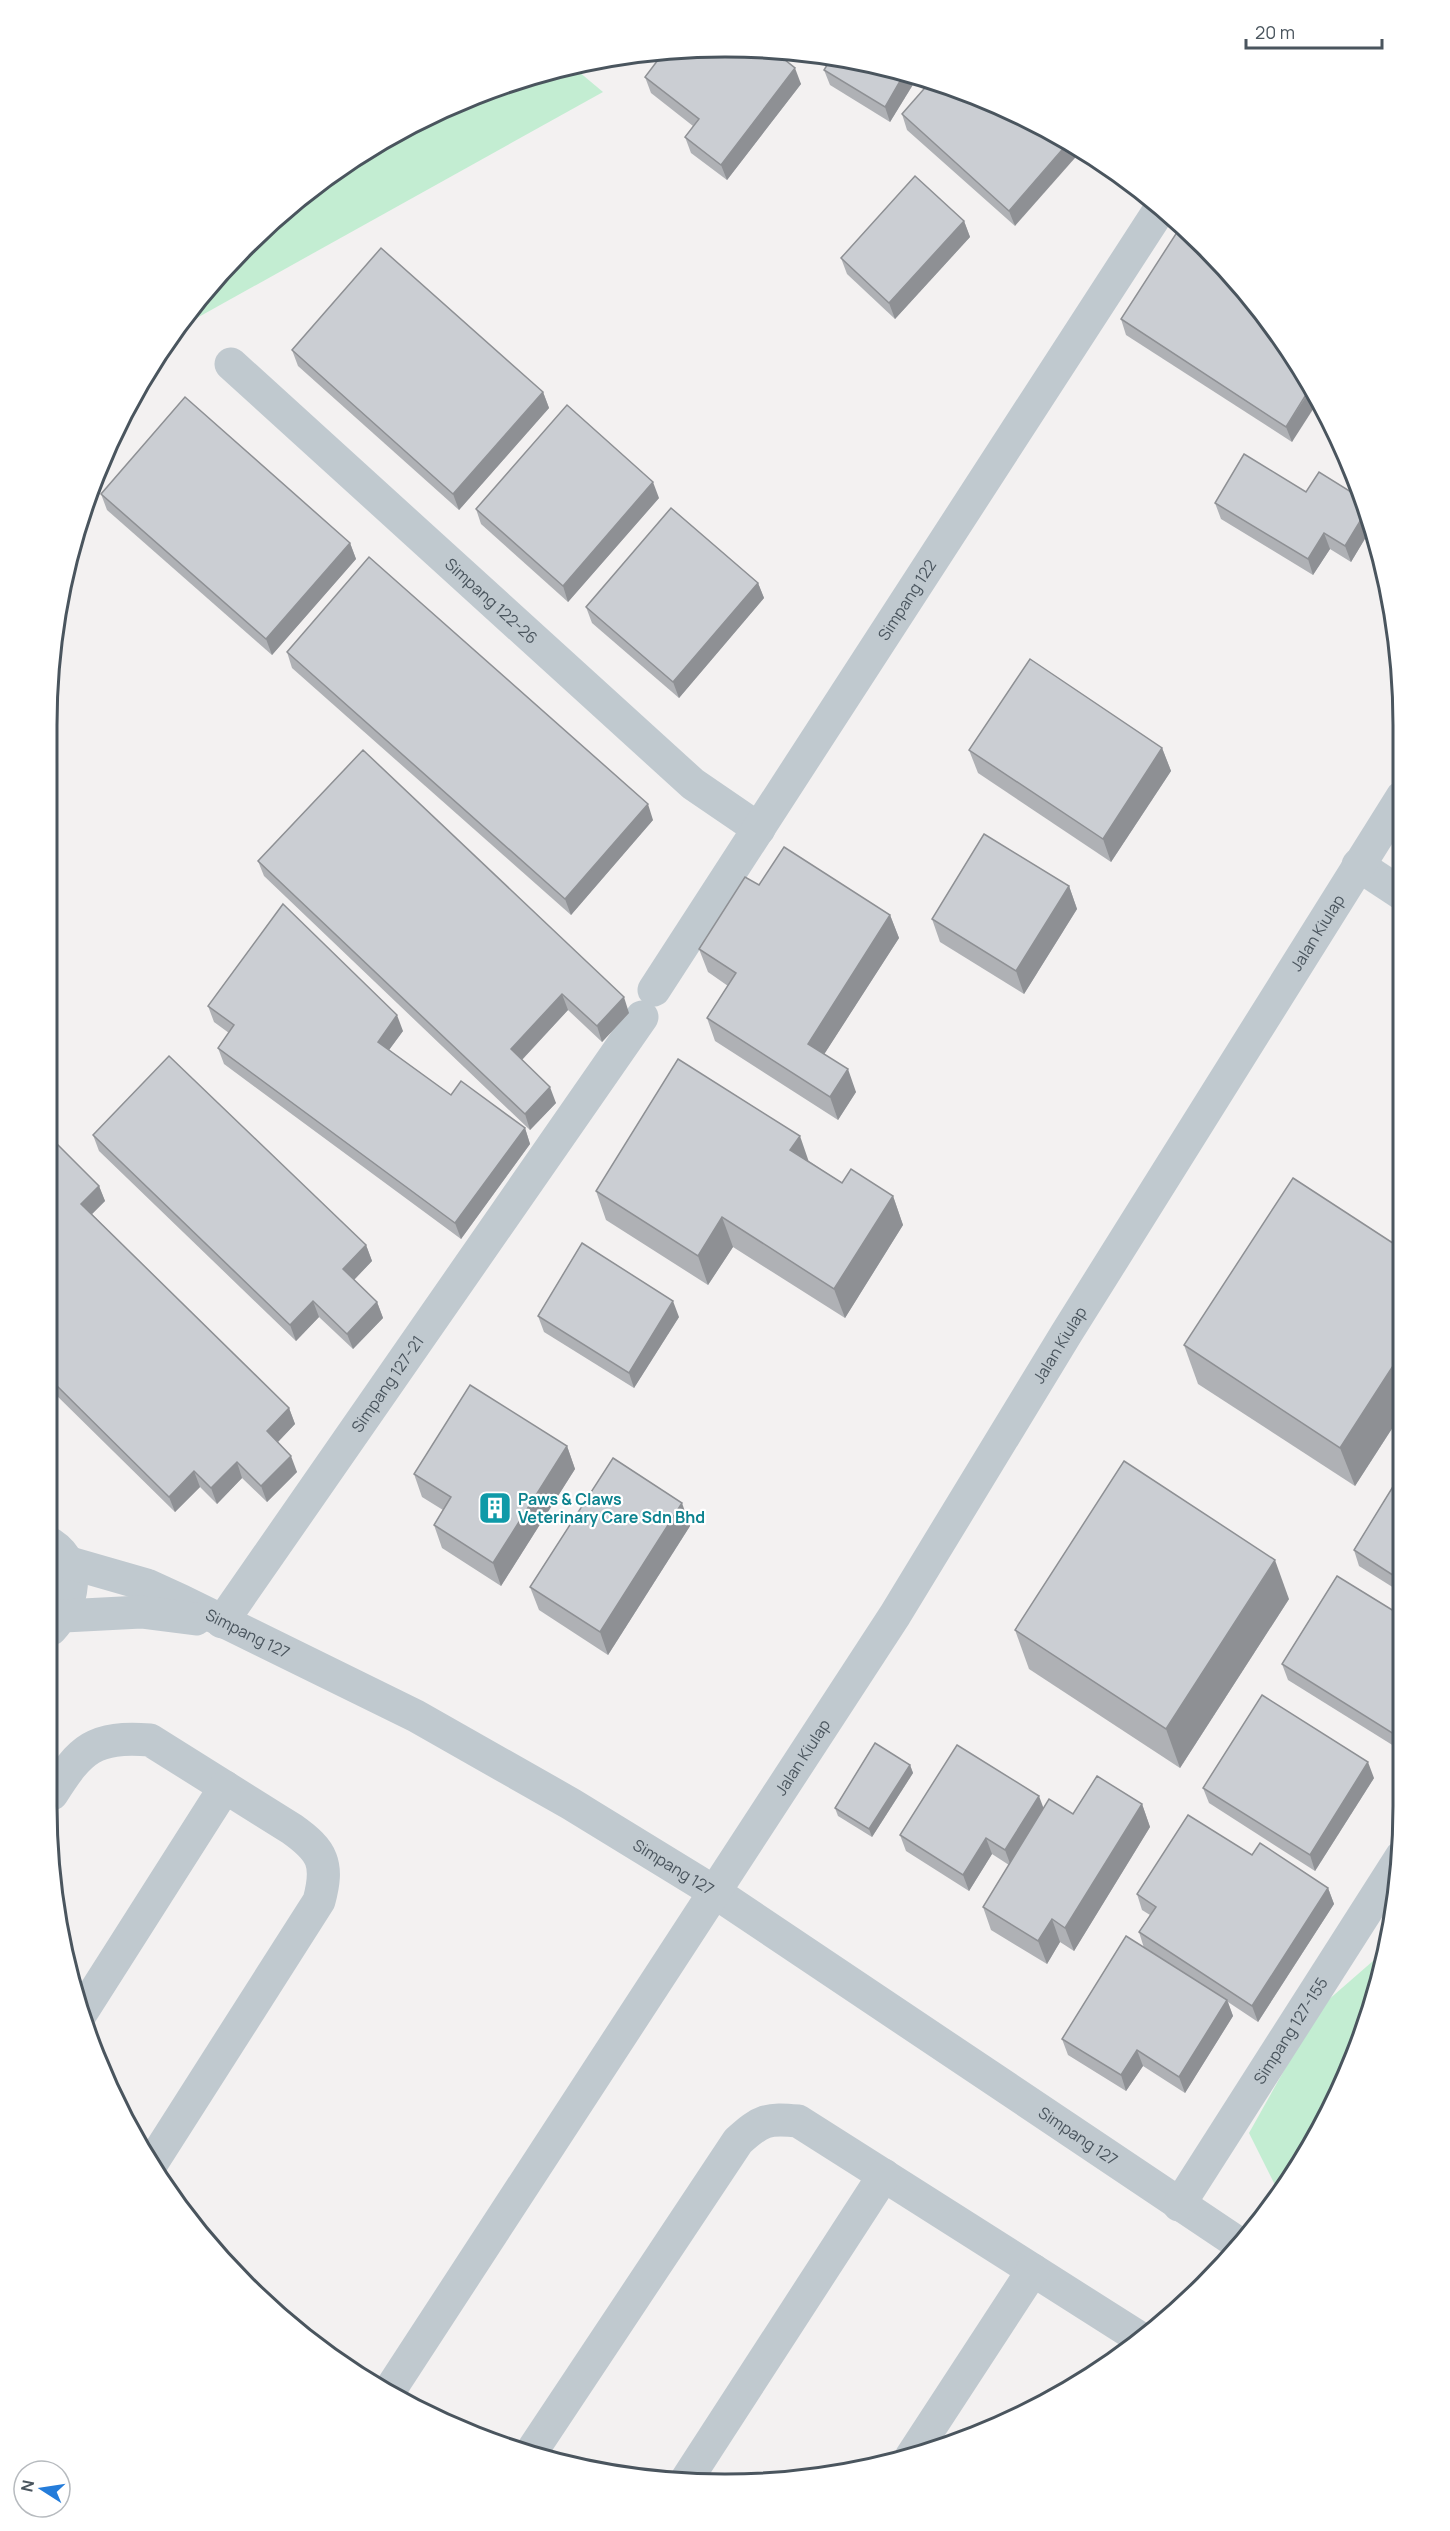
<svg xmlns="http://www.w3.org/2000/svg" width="1450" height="2531" viewBox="0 0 1450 2531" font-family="Manrope,sans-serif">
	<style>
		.green { fill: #c3edd2 }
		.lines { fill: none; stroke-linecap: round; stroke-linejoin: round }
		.minor { stroke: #c0c9cf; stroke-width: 33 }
		.wall { fill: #afb1b5 }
		.shaded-wall { fill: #8e9094 }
		.building { fill: #cbced3; stroke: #8e9094; stroke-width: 1.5 }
		.labels { text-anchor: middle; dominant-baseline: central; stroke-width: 4.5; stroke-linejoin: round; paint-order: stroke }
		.street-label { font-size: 16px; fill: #4a555e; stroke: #fff }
		.culture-label { font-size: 16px; font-weight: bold; fill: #0d838f; stroke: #fff; text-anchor: start }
		.rim { fill: none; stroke: #4a555e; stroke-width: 3 }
	</style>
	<rect width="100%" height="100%" fill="#f3f1f1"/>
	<g class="green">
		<path d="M572 66 603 92 195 319 188 315 245 245 348 161 465 98Z"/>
		<path d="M1381 1954 1367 2024 1289 2183 1281 2193 1278 2191 1249 2133 1319 2008Z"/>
	</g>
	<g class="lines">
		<g class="minor">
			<path id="s1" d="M231 364 693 784 759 829"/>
			<path d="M1358 865 1402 894"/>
			<path id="s2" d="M654 990 1160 209"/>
			<path d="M51 1544C83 1565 73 1606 51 1629"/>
			<path id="s3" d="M67 1562 147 1585 182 1601 416 1716 571 1804 713 1891 1241 2245"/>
			<path d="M64 1616 141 1612 196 1619"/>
			<path id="s4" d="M222 1622 642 1017"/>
			<path d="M52 1794C81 1748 94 1736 150 1740L292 1829C323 1851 329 1864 319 1901L152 2163"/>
			<path d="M80 2015 225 1787"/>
			<path id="s5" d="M1179 2205 1401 1857"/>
			<path id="s6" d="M388 2393 895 1615 1066 1334 1402 797"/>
			<path d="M530 2454 738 2141C761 2120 767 2118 798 2121L1143 2340"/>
			<path d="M911 2457 1033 2270"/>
			<path d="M687 2479 884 2175"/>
		</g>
	</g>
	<g class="wall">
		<path d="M725 46 792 53 786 61 801 84 727 180 691 153 685 137 693 126 651 93 645 77Z"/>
		<path d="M824 70 917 78 890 122 830 85Z"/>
		<path d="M984 98 1015 226 907 130 902 114Z"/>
		<path d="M964 221 970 237 895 319 847 274 841 258Z"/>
		<path d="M1121 319 1312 385 1292 442 1126 335Z"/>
		<path d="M292 350 543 392 549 408 459 510 298 366Z"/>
		<path d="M1306 492 1368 508 1372 527 1351 562 1330 549 1313 575 1221 519 1215 503Z"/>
		<path d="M101 494 350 543 356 559 272 655 107 510Z"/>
		<path d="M659 498 568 602 481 524 476 509Z"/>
		<path d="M758 583 764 598 679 698 592 623 586 607Z"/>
		<path d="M287 652 653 820 571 915 292 668Z"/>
		<path d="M1162 748 1171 771 1111 862 978 773 969 750Z"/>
		<path d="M258 861 629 1013 602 1042 568 1010 522 1060 556 1103 530 1130 264 876Z"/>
		<path d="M759 885 890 915 899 938 824 1054 856 1092 838 1120 715 1041 707 1018 728 986 708 972 699 949Z"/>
		<path d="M1069 886 1077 909 1024 994 940 942 932 919Z"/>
		<path d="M208 1006 403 1031 389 1050 451 1095 525 1128 530 1144 461 1239 224 1064 218 1048 229 1033 214 1022Z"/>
		<path d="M93 1135 366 1245 372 1261 354 1280 377 1302 383 1318 353 1349 319 1317 296 1341 99 1151Z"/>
		<path d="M50 1137 99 1186 105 1201 92 1214 289 1408 295 1424 278 1442 297 1472 267 1502 242 1478 217 1504 200 1487 175 1512 51 1390Z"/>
		<path d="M809 1161 842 1183 893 1196 903 1225 845 1318 733 1247 708 1285 606 1220 596 1191Z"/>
		<path d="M1402 1249V1413L1355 1486 1198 1384 1184 1345Z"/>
		<path d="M538 1316 679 1317 634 1388 544 1332Z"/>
		<path d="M567 1446 575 1469 501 1586 442 1548 434 1525 443 1510 422 1497 414 1474Z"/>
		<path d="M1402 1472V1593L1359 1566 1354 1550Z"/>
		<path d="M690 1526 608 1655 539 1610 530 1587Z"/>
		<path d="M1289 1599 1180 1768 1029 1669 1015 1630Z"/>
		<path d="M1402 1616V1751L1288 1680 1282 1664Z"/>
		<path d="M910 1765 913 1773 872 1837 838 1816 835 1808Z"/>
		<path d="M1374 1778 1315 1871 1209 1803 1203 1788Z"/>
		<path d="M1142 1804 1150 1827 1074 1951 1060 1942 1047 1964 991 1930 983 1907 1009 1865 992 1854 969 1891 906 1851 900 1835 1044 1808 1073 1814Z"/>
		<path d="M1252 1855 1328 1888 1334 1904 1258 2022 1228 2002 1233 2016 1185 2093 1143 2066 1126 2091 1068 2055 1062 2039 1144 1948 1139 1932 1150 1915 1142 1910 1137 1894Z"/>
	</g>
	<g class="shaded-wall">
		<path d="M776 51 792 53 781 68 775 52Z"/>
		<path d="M795 68 801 84 727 180 721 165Z"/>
		<path d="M904 74 917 78 890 122 885 107Z"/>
		<path d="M1068 143 1082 150 1015 226 1009 211Z"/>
		<path d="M964 221 970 237 895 319 889 303Z"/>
		<path d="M1313 386 1319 400 1292 442 1286 427Z"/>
		<path d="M543 392 549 408 459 510 453 494Z"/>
		<path d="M653 482 659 498 568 602 563 586Z"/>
		<path d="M1368 508 1372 527 1351 562 1345 546Z"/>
		<path d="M1324 533 1330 549 1313 575 1308 559Z"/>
		<path d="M350 543 356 559 272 655 266 639Z"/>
		<path d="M758 583 764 598 679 698 673 682Z"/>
		<path d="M1162 748 1171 771 1111 862 1103 839Z"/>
		<path d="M648 804 653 820 571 915 565 899Z"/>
		<path d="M1069 886 1077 909 1024 994 1016 971Z"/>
		<path d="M890 915 899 938 816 1067 808 1044Z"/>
		<path d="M562 994 568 1010 517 1065 511 1049Z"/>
		<path d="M624 997 629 1013 602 1042 597 1026Z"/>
		<path d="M397 1015 403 1031 383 1058 378 1042Z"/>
		<path d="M848 1069 856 1092 838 1120 830 1097Z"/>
		<path d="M550 1087 556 1103 530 1130 525 1114Z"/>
		<path d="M525 1128 530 1144 461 1239 455 1223Z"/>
		<path d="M800 1136 810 1165 790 1150Z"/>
		<path d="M99 1186 105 1201 87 1219 81 1204Z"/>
		<path d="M893 1196 903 1225 845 1318 834 1289Z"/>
		<path d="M722 1217 733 1247 708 1285 698 1256Z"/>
		<path d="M366 1245 372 1261 349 1285 343 1269Z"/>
		<path d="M313 1301 319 1317 296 1341 290 1325Z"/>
		<path d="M673 1301 679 1317 634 1388 629 1373Z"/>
		<path d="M377 1302 383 1318 353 1349 347 1334Z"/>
		<path d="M1402 1352V1413L1355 1486 1340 1448Z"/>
		<path d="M289 1408 295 1424 273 1447 267 1431Z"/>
		<path d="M567 1446 575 1469 501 1586 493 1563Z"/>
		<path d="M291 1456 297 1472 267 1502 261 1486Z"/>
		<path d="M237 1462 242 1478 217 1504 211 1488Z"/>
		<path d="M194 1471 200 1487 175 1512 169 1497Z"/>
		<path d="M682 1503 690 1526 608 1655 600 1632Z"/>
		<path d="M1275 1560 1289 1599 1180 1768 1166 1729Z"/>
		<path d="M1402 1727V1750L1397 1736Z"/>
		<path d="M1368 1762 1374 1778 1315 1871 1310 1855Z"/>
		<path d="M910 1765 913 1773 872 1837 869 1829Z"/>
		<path d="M1039 1796 1045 1812 1011 1866 1005 1850Z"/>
		<path d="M1142 1804 1150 1827 1074 1951 1065 1928Z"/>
		<path d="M986 1838 992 1854 969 1891 963 1875Z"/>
		<path d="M1328 1888 1334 1904 1258 2022 1252 2006Z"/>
		<path d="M1052 1919 1060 1942 1047 1964 1038 1941Z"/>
		<path d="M1227 2000 1233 2016 1185 2093 1179 2077Z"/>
		<path d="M1137 2050 1143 2066 1126 2091 1121 2075Z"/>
	</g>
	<g class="building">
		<path d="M725 46 776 51 775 52 795 68 721 165 685 137 699 119 645 77 664 52Z"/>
		<path d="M832 57 857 59 904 74 885 107 824 70Z"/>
		<path d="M930 82 984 98 1068 143 1009 211 902 114Z"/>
		<path d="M915 176 964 221 889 303 841 258Z"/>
		<path d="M1181 226 1205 245 1312 385 1286 427 1121 319Z"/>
		<path d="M381 248 543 392 453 494 292 350Z"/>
		<path d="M185 397 350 543 266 639 101 494Z"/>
		<path d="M567 405 653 482 563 586 476 509Z"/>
		<path d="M1244 454 1306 492 1319 472 1364 500 1368 508 1345 546 1324 533 1308 559 1215 503Z"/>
		<path d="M671 508 758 583 673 682 586 607Z"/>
		<path d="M369 557 648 804 565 899 287 652Z"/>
		<path d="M1030 659 1162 748 1103 839 969 750Z"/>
		<path d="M363 750 624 997 597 1026 562 994 511 1049 550 1087 525 1114 258 861Z"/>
		<path d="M984 834 1069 886 1016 971 932 919Z"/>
		<path d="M784 847 890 915 808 1044 848 1069 830 1097 707 1018 736 973 699 949 745 877 759 885Z"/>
		<path d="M283 904 397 1015 378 1042 451 1095 461 1081 525 1128 455 1223 218 1048 234 1025 208 1006Z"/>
		<path d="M169 1056 366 1245 343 1269 377 1302 347 1334 313 1301 290 1325 93 1135Z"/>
		<path d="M678 1059 800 1136 790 1150 842 1183 851 1169 893 1196 834 1289 722 1217 698 1256 596 1191Z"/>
		<path d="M50 1137 99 1186 81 1204 289 1408 267 1431 291 1456 261 1486 237 1462 211 1488 194 1471 169 1497 51 1380Z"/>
		<path d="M1293 1178 1402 1249V1352L1340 1448 1184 1345Z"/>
		<path d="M582 1243 673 1301 629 1373 538 1316Z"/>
		<path d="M470 1385 567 1446 493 1563 434 1525 451 1497 414 1474Z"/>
		<path d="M613 1458 682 1503 600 1632 530 1587Z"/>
		<path d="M1124 1461 1275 1560 1166 1729 1015 1630Z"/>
		<path d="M1402 1472V1581L1354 1550Z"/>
		<path d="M1337 1576 1402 1616V1727L1397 1736 1282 1664Z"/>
		<path d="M1262 1695 1368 1762 1310 1855 1203 1788Z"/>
		<path d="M875 1743 910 1765 869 1829 835 1808Z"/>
		<path d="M957 1745 1039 1796 1005 1850 986 1838 963 1875 900 1835Z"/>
		<path d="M1097 1776 1142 1804 1065 1928 1052 1919 1038 1941 983 1907 1049 1799 1073 1814Z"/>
		<path d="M1188 1815 1252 1855 1260 1843 1328 1888 1252 2006 1139 1932 1156 1907 1137 1894Z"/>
		<path d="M1126 1936 1227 2000 1179 2077 1137 2050 1121 2075 1062 2039Z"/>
	</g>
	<defs>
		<symbol id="building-square" viewBox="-11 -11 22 22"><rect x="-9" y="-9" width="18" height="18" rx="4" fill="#0f9aa8" stroke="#fff"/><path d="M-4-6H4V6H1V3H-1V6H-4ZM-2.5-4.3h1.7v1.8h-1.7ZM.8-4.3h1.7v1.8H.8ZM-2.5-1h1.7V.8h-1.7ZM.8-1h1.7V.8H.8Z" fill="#fff"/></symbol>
	</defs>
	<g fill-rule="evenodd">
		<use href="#building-square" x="476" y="1489" width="38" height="38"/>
	</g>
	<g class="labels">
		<g class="street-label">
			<text stroke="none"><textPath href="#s2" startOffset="465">Simpang 122</textPath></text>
			<text stroke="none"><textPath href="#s1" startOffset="352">Simpang 122-26</textPath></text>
			<text stroke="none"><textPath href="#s6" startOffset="1731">Jalan Kiulap</textPath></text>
			<text stroke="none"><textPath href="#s6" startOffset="1245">Jalan Kiulap</textPath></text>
			<text stroke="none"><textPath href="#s4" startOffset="290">Simpang 127-21</textPath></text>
			<text stroke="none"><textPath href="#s3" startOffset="195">Simpang 127</textPath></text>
			<text stroke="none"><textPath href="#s6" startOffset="759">Jalan Kiulap</textPath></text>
			<text stroke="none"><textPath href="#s3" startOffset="681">Simpang 127</textPath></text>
			<text stroke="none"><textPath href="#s5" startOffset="207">Simpang 127-155</textPath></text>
			<text stroke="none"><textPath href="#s3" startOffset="1167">Simpang 127</textPath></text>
		</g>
		<g class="culture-label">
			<text x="518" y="1499">Paws &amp; Claws<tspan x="518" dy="18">Veterinary Care Sdn Bhd</tspan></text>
		</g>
	</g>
	<path d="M0 0H1450V2531H0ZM725 57H725A668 668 0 0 1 1393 725V1806A668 668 0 0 1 725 2474H725A668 668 0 0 1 57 1806V725A668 668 0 0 1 725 57Z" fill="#fff" fill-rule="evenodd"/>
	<path class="rim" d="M725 57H725A668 668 0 0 1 1393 725V1806A668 668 0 0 1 725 2474H725A668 668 0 0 1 57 1806V725A668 668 0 0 1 725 57Z"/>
	<g transform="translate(42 2489) rotate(282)"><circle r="28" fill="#ffffff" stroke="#b7bbbf" stroke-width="1.5"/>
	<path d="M0-4.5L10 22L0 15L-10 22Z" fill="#247cda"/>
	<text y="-9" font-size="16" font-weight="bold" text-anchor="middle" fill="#4a555e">N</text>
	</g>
	<path d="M1246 39v9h136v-9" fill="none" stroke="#4a555e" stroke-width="3"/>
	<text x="1255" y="39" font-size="18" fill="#4a555e" stroke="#ffffff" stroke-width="4.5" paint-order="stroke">20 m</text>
</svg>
